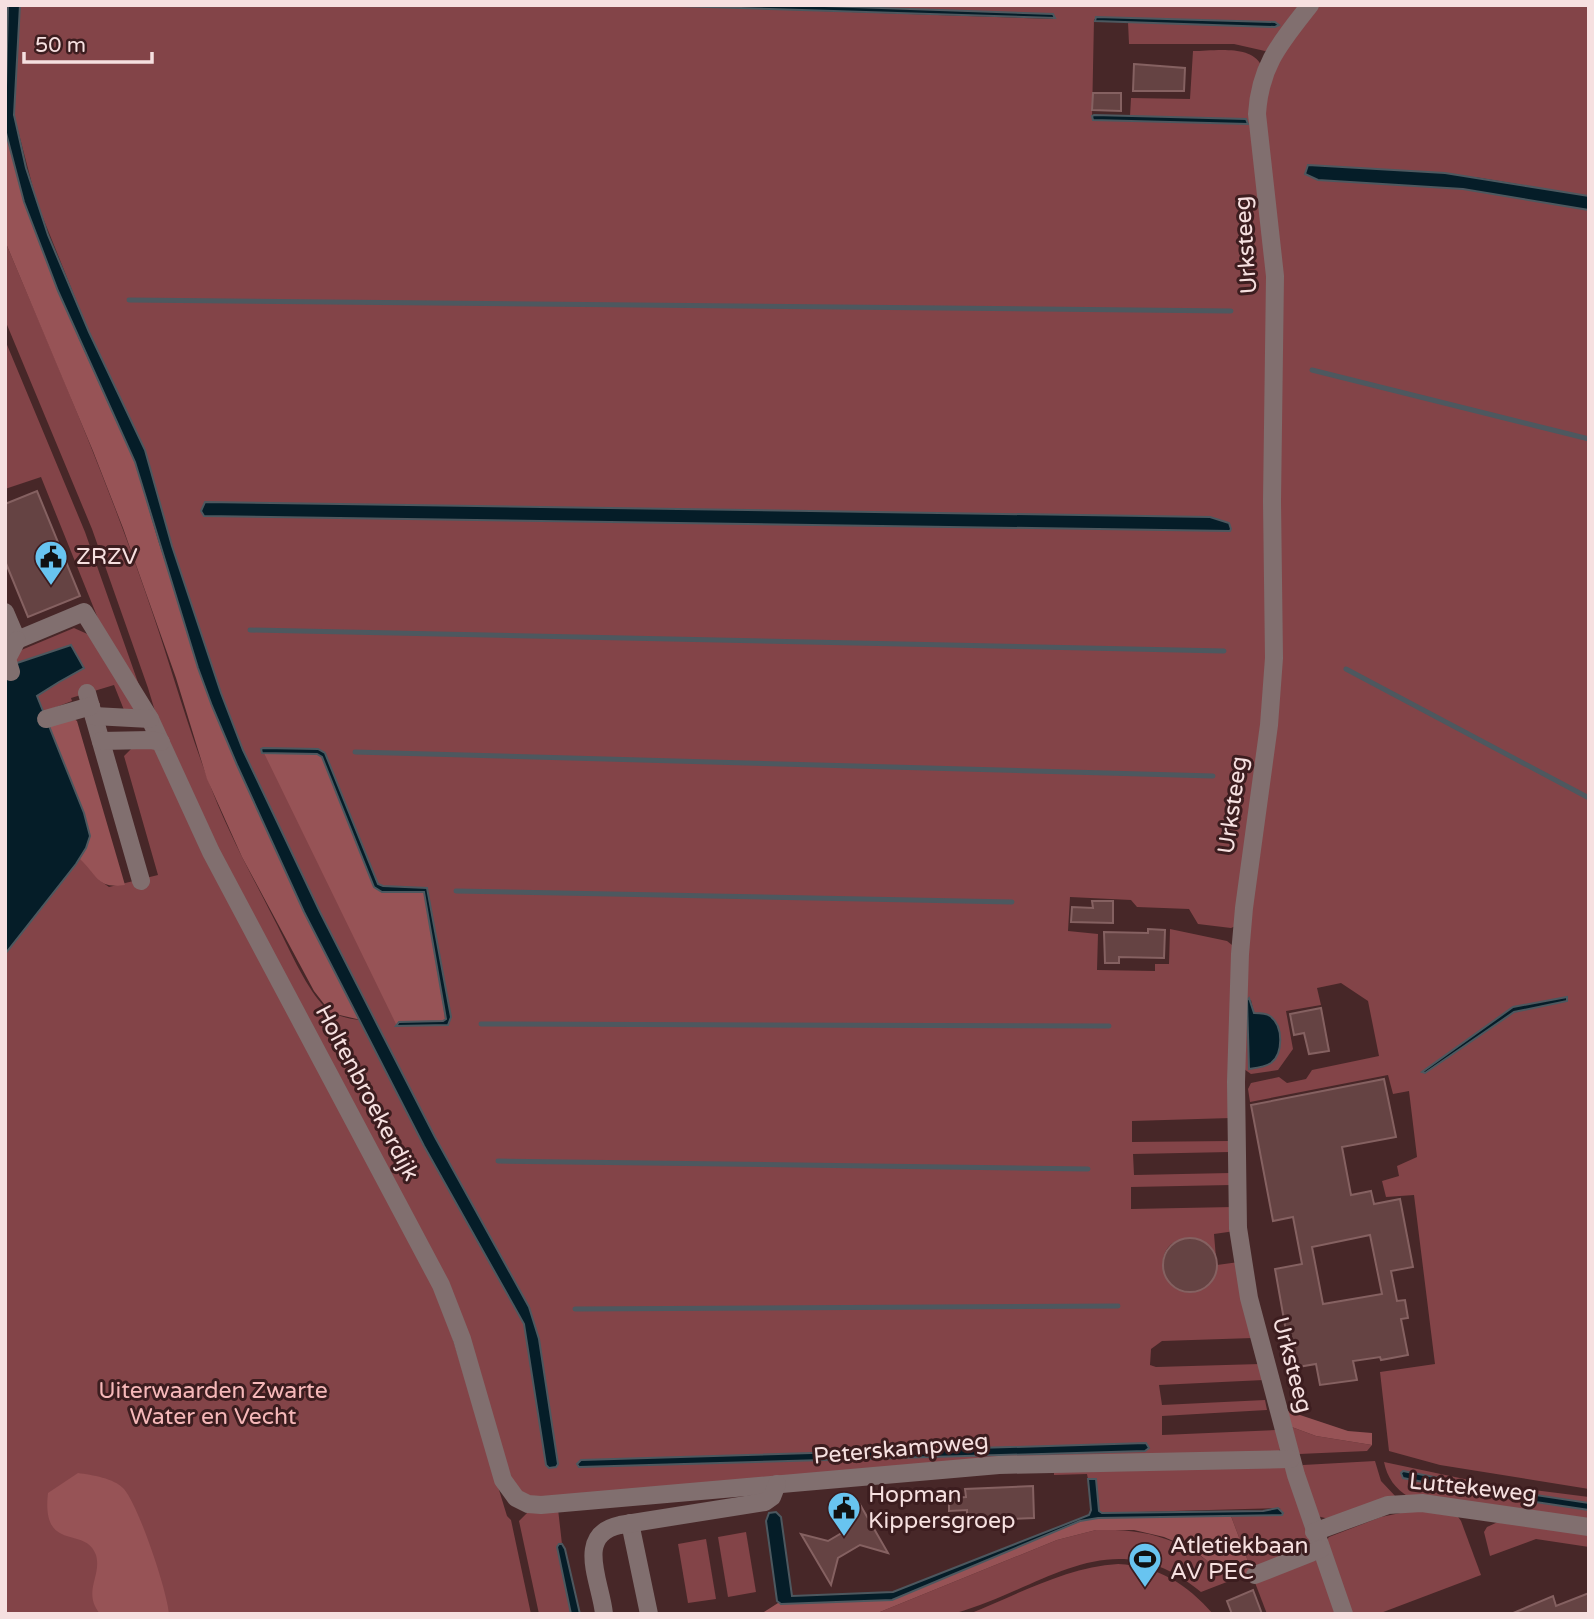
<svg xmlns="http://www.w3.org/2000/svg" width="1594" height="1619" viewBox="0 0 1594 1619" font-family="'Varela Round',sans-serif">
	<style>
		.green { fill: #834448; fill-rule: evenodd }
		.forest { fill: #975356 }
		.water { fill: #051d28; stroke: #4d585f; stroke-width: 2 }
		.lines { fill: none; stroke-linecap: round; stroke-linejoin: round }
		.stream { stroke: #4d585f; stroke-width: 5 }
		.building { fill: #654343; stroke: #856161; stroke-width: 2; fill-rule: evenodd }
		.minor { stroke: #816f6f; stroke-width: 18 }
		.labels { text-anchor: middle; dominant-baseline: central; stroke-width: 6; stroke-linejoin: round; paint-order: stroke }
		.street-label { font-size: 23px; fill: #f6e0e0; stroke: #3c1d1f }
		.poi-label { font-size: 23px; fill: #f6e0e0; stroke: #3c1d1f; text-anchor: start }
		.park-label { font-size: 23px; fill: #f6b8b9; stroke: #3c1d1f }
	</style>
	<rect width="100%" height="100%" fill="#472728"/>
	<g class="green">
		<path d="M20 5H647L1053 19V14L795 5H1305L1270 50 1265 51 1234 44H1129L1128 22 1275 27V22L1094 19 1092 118 1247 124 1246 119 1130 116 1131 98 1190 99 1193 51C1212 51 1251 44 1261 65L1269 247 1270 658 1238 925 1231 928 1198 924 1189 909 1137 907 1131 900 1070 897 1068 931 1098 934 1097 970 1155 971V964H1169L1170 929 1227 941 1232 945 1231 1118 1132 1121V1142L1229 1141 1230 1152 1133 1154 1134 1175 1230 1173 1231 1185 1131 1187V1209L1233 1207 1235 1231 1214 1234 1216 1258C1203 1230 1162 1233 1163 1265 1165 1300 1211 1300 1217 1265L1239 1262 1253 1338 1162 1341 1151 1349 1150 1365 1156 1367 1260 1364 1264 1380 1159 1385 1162 1405 1265 1400 1267 1410 1162 1416V1435L1276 1430 1282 1446 1279 1451 541 1500 516 1492 478 1377 164 741 148 688 92 529 5 320V241C54 357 104 472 145 591 167 653 184 716 207 777 225 827 251 874 275 921 288 946 304 984 322 1004 332 1015 347 1019 361 1020L424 1146 524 1324 549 1468 556 1467 558 1464 539 1339 529 1307 435 1137 378 1026 320 912 243 750 221 693 172 546 145 450 89 332 37 203 14 115ZM1146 1443 1149 1448 1145 1451 579 1467 577 1465 581 1460Z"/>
		<path d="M1315 5H1589V196L1475 177 1318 180 1463 189 1589 210V1489L1440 1465 1389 1451 1380 1372 1435 1364 1414 1195 1386 1197 1382 1181 1399 1176 1397 1166 1417 1157 1409 1091 1393 1094 1388 1075 1250 1102 1248 1089 1251 1083 1279 1077 1287 1083 1306 1079 1312 1070 1379 1056 1368 1001 1341 983 1317 988 1321 1005 1286 1011 1293 1049 1278 1070 1251 1074 1244 1069 1242 990 1276 692 1263 138 1268 75ZM1567 997 1514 1012 1425 1073 1422 1072 1513 1007ZM1247 1000H1251L1254 1013 1268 1015C1284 1027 1281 1044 1274 1061Z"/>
		<path d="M5 340 85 532 141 691 101 626 41 477 5 489Z"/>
		<path d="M74 628 94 637 140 710H124L114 685 71 698 72 701 43 712 99 880 109 887 158 875 124 756 133 747H156L437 1287 507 1516 511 1520 531 1614H5V652L7 656Z"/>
		<path d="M1289 1426 1316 1436 1372 1445 1367 1451 1299 1454Z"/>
		<path d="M1375 1461 1381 1481 1397 1498 1329 1519 1317 1516 1301 1468 1303 1465Z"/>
		<path d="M1384 1462 1488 1484 1589 1497V1503L1574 1502 1402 1471 1403 1478 1495 1496 1589 1510V1520L1409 1497C1395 1489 1387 1477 1384 1462Z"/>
		<path d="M1284 1467 1287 1471 1311 1542 1307 1550 1252 1572 1231 1516 1281 1515 1280 1508 1102 1513 1099 1511 1096 1479H1088L1087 1474 1054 1475V1470Z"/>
		<path d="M558 1509 562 1544 557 1547 571 1614H539L519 1521 528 1512Z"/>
		<path d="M1410 1511 1456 1514 1461 1521 1481 1575 1378 1614H1350L1327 1540 1329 1537 1381 1517Z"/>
		<path d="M1500 1521 1589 1535V1547L1536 1539 1490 1556 1484 1532 1487 1527Z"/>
		<path d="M1096 1530C1153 1528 1190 1543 1232 1580L1201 1592C1112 1518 1045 1588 956 1613 939 1618 895 1614 875 1614L1057 1540Z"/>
		<path d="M746 1532 756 1592 728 1597 718 1537Z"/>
		<path d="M706 1539 716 1599 688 1603 678 1544Z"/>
		<path d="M1310 1558 1319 1562 1335 1614H1267L1254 1580Z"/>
		<path d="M1118 1564C1158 1566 1187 1584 1213 1614H969C1017 1595 1066 1567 1118 1564Z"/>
	</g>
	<g class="forest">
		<path d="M5 129 24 202 37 237 79 339 135 462 158 540 212 706 304 912 361 1020 331 1013 314 991 242 857 207 779 176 678 123 528 93 451 5 241Z"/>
		<path d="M74 719 77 721 125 885C97 889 98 876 80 859L86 848 48 725Z"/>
		<path d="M264 753 317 754 322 757 374 887 424 892 440 980 445 1021 396 1024Z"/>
		<path d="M1285 1410 1348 1431 1372 1433V1445L1316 1436 1289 1426Z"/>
		<path d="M78 1473C92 1475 114 1478 124 1489 139 1507 167 1590 169 1614H100C82 1591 102 1577 96 1555 86 1525 41 1554 48 1493Z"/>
		<path d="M1231 1516 1252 1572 1232 1580 1192 1549 1164 1537 1134 1530H1096L1057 1540 875 1614H761L778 1603 892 1600 1079 1521 1098 1518Z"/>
	</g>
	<g class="water">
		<path d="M8 5H20L14 115 26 168 48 235 89 332 145 450 172 546 221 693 243 750 320 912 378 1026 435 1137 529 1307 539 1339 558 1464 556 1467 549 1468 546 1465 524 1324 424 1146 304 912 237 765 212 706 198 668 135 462 58 291 24 202 5 129Z"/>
		<path d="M647 5H795L1053 14 1055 18Z"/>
		<path d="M1096 17 1275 22 1279 25 1275 27 1095 21Z"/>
		<path d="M1094 115 1246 119 1248 124 1093 120 1092 116Z"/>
		<path d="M1308 165 1445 173 1589 196V210L1463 189 1318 180 1305 174Z"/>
		<path d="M205 502 1210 517 1229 523 1231 529 1230 531 204 516 201 511Z"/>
		<path d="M71 645 84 668 59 682 37 696 84 813 90 836 86 848 76 864 5 954V667Z"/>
		<path d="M263 748 318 749 325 753 378 884 383 886 427 888 451 1017 448 1025 396 1026 399 1022 443 1021 446 1019 424 892H382L374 887 322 757 317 754 262 753 261 749Z"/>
		<path d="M1567 997V1001L1514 1012 1425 1073 1422 1072 1513 1007Z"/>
		<path d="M1249 998 1254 1013C1259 1013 1266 1013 1270 1016 1284 1026 1283 1054 1271 1063 1265 1067 1256 1068 1249 1069L1247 1000Z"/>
		<path d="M1146 1443 1149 1448 1145 1451 579 1467 577 1464 581 1460Z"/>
		<path d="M1403 1471 1496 1489 1589 1503V1510L1495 1496 1403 1478 1401 1473Z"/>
		<path d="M1088 1479H1096L1099 1511 1102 1513 1263 1511 1278 1508 1283 1513 1282 1515 1098 1518 1080 1521 892 1600 781 1604 777 1601 766 1521 769 1513 776 1512 781 1517 792 1596 893 1592 1089 1515 1091 1510Z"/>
		<path d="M559 1544H562L565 1549 580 1614H571L557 1547Z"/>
	</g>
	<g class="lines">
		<g class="stream">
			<path d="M129 300 1231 311"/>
			<path d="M1312 370 1589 439"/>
			<path d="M250 630 1224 651"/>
			<path d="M1346 669 1589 798"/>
			<path d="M355 752 1213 776"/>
			<path d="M456 891 1012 902"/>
			<path d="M481 1024 1109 1026"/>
			<path d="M498 1161 1088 1169"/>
			<path d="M575 1309 1118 1306"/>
		</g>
	</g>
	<g class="building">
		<path d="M1134 64 1185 68 1184 91H1133Z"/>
		<path d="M1093 93H1121V111L1092 110Z"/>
		<path d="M37 491 80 596 28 617 5 561V504Z"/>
		<path d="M1092 901H1113V923L1071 922 1072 907 1093 908Z"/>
		<path d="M1148 929 1165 930 1164 958 1119 957V963H1105L1104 932 1148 933Z"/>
		<path d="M1321 1008 1329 1051 1309 1054 1304 1033 1294 1035 1290 1014Z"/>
		<path d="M1384 1079 1396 1137 1342 1147 1351 1195 1371 1191 1374 1204 1400 1199 1413 1267 1391 1271 1397 1301 1405 1300 1408 1318 1401 1319 1408 1355 1381 1360 1380 1357 1353 1361 1357 1380 1320 1385 1316 1364 1298 1367 1297 1358 1291 1359 1275 1269 1302 1264 1293 1217 1273 1221 1251 1105ZM1370 1235 1382 1294 1323 1304 1312 1247Z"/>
		<circle cx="1190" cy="1265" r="27"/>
		<path d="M1033 1486 1034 1518 967 1521V1510L949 1511V1498L966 1497 965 1489Z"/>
		<path d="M858 1501 888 1553 860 1545 838 1558 831 1585 801 1534 828 1541 850 1528Z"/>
		<path d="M1253 1590 1262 1614H1232L1227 1601Z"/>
		<path d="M1589 1593V1614H1511L1553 1596 1556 1606Z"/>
	</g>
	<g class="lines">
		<g class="minor">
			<path d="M1310 5C1281 42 1260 65 1257 114L1275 276 1272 501 1274 658 1269 725 1244 908 1240 954 1236 1082 1238 1228 1249 1298 1296 1475 1344 1614"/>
			<path d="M5 612 17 640 84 612 150 719 211 852 441 1285 462 1339 503 1480 516 1498 528 1504 541 1505 999 1465 1291 1459"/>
			<path d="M11 672 7 659 17 640"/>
			<path d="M87 693 141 881"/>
			<path d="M94 716 150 719"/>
			<path d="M46 719 91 706"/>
			<path d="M101 741 150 740 161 742"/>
			<path d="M630 1523 649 1614"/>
			<path d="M1314 1532 1388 1505 1422 1503 1589 1527"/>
			<path d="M1255 1575 1321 1549"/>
			<path d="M604 1614C601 1582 574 1535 620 1525L765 1502 772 1497 777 1484"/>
		</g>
	</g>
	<defs>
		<symbol id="civic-pin" viewBox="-11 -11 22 30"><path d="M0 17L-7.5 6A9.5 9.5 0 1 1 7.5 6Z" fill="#68c4f0" stroke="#3c1d1f"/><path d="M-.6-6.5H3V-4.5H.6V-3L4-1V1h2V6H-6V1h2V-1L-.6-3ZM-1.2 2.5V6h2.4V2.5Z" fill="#111"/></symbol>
		<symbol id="stadium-pin" viewBox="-11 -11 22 30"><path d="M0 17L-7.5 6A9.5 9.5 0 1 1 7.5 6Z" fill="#68c4f0" stroke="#3c1d1f"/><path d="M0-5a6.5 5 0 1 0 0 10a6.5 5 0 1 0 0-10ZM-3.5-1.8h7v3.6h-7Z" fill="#111"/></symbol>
	</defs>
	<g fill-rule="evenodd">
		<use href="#civic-pin" x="32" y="538" width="38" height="52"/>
		<use href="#civic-pin" x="825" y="1489" width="38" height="52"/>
		<use href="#stadium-pin" x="1126" y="1540" width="38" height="52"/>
	</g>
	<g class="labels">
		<g class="street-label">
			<text transform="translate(1246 245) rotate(-94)">Urksteeg</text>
			<text transform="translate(1233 805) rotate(-82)">Urksteeg</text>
			<text transform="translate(367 1093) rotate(62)">Holtenbroekerdijk</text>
			<text transform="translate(1292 1365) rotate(75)">Urksteeg</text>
			<text transform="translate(901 1449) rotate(-5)">Peterskampweg</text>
			<text transform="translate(1473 1488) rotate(6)">Luttekeweg</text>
		</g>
		<g class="poi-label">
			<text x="76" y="557">ZRZV</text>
			<text x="868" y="1495">Hopman<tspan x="868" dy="26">Kippersgroep</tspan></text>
			<text x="1170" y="1546">Atletiekbaan<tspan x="1170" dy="26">AV PEC</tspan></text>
		</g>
		<g class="park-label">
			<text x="213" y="1391">Uiterwaarden Zwarte<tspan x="213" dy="26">Water en Vecht</tspan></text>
		</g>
	</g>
	<rect width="1594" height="1619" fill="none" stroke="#f6e0e0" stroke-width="14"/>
	<path d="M24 52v10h128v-10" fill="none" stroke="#f6e0e0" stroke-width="3.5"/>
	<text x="35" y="52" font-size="21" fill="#f6e0e0" stroke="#3c1d1f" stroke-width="5" paint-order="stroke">50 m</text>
</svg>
